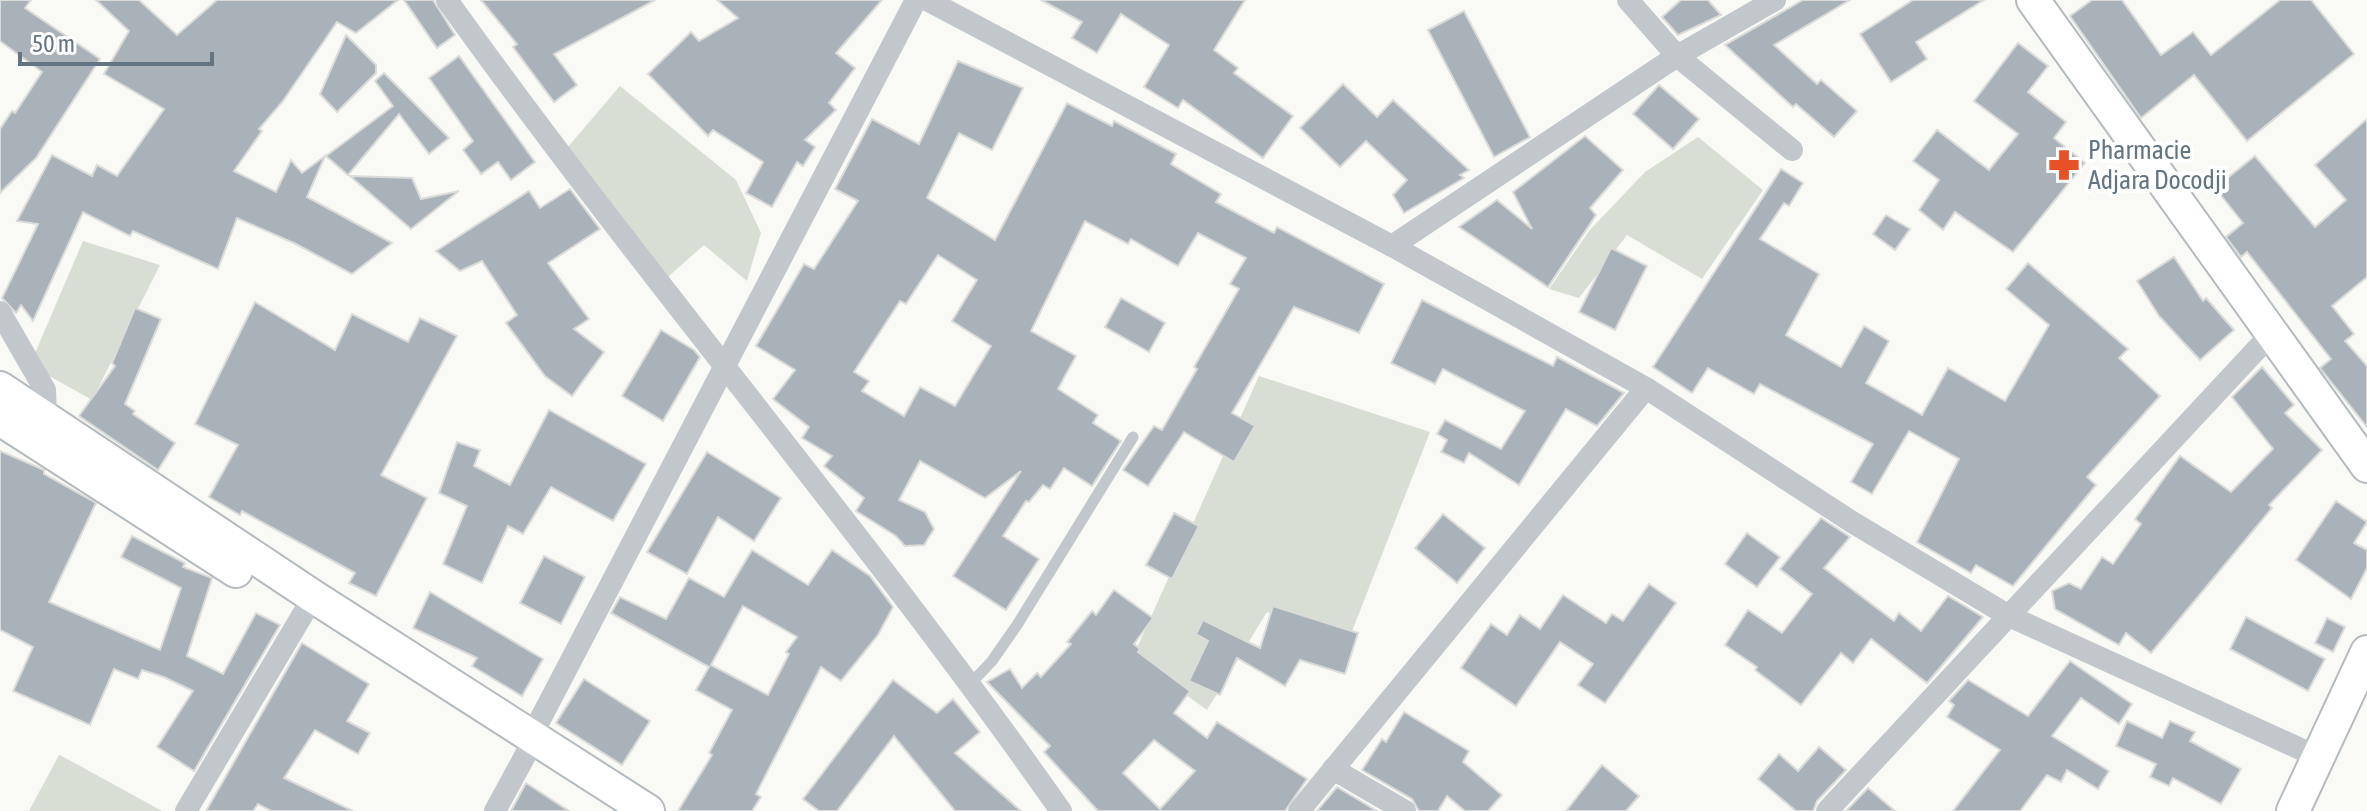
<svg xmlns="http://www.w3.org/2000/svg" width="2367" height="811" viewBox="0 0 2367 811" font-family="'Asap Condensed',sans-serif">
	<style>
		.green { fill: #d9ded5 }
		.building { fill: #a9b2b8; stroke: #dbdbd9; stroke-width: 2; fill-rule: evenodd }
		.lines { fill: none; stroke-linecap: round; stroke-linejoin: round }
		.secondary-casing { stroke: #b4bbbf; stroke-width: 36 }
		.lane { stroke: #c2c7cb; stroke-width: 11 }
		.street { stroke: #c2c7cb; stroke-width: 22 }
		.secondary { stroke: #fff; stroke-width: 32 }
		.labels { text-anchor: middle; dominant-baseline: central; stroke-width: 8; stroke-linejoin: round; paint-order: stroke }
		.poi-label { font-size: 26px; fill: #637582; stroke: #fff; text-anchor: start }
	</style>
	<rect width="100%" height="100%" fill="#f9f9f6"/>
	<g class="green">
		<path d="M620 86 736 180 761 233 747 281 704 245 661 283 561 155Z"/>
		<path d="M1698 137 1763 190 1702 279 1627 235 1579 298 1549 289 1589 231 1645 172Z"/>
		<path d="M83 241 160 265 92 400 30 365Z"/>
		<path d="M1259 376 1430 432 1347 644 1267 612 1207 710 1133 657Z"/>
		<path d="M59 755H60L162 811H29Z"/>
	</g>
	<g class="building">
		<path d="M0 0H31L25 8 100 59 36 158 0 193V129L12 111 15 113 42 72 0 41Z"/>
		<path d="M96 0H139L177 35 217 0H398L356 33 337 22 283 101 259 129 262 131 234 171 276 192 291 160 302 173 325 156 307 197 392 243 352 274 296 244 237 218 218 269 133 231 130 236 83 212 33 321 21 305 16 313 2 298 38 224 17 221 52 155 92 176 97 165 117 176 164 109 104 74 129 31Z"/>
		<path d="M404 0H433L455 35 437 48Z"/>
		<path d="M481 0H655L554 54 577 85 554 102 513 47 517 44Z"/>
		<path d="M717 0H882L836 53 855 68 829 103 836 110 805 140 815 147 803 166 797 162 772 207 746 193 763 162 713 130 708 136 648 74 691 32 699 41 738 18Z"/>
		<path d="M1041 0H1245L1214 50 1238 68 1234 73 1293 116 1263 158 1183 100 1178 108 1144 87 1169 45 1121 14 1097 53 1072 38 1082 22Z"/>
		<path d="M1681 0H1708L1721 15 1678 35 1662 17Z"/>
		<path d="M1803 0H1850L1774 45 1817 84 1821 80 1857 111 1834 137 1796 104 1793 107 1725 45Z"/>
		<path d="M1913 0H1984L1916 42 1927 59 1891 82 1860 34Z"/>
		<path d="M2092 0H2122L2161 55 2193 32 2211 55 2280 0H2311L2354 54 2247 141 2194 75 2141 118 2070 16Z"/>
		<path d="M1464 11 1530 137 1494 157 1428 30Z"/>
		<path d="M346 35 376 65V73L337 112 320 94Z"/>
		<path d="M2018 43 2048 66 2028 92 2066 122 2054 138 2085 163 2013 252 1955 212 1943 230 1919 210 1939 180 1913 161 1937 130 1989 170 2018 134 1974 101Z"/>
		<path d="M459 56 535 162 511 180 498 162 481 174 463 150 473 141 429 78Z"/>
		<path d="M958 61 1023 88 992 150 959 133 927 198 995 240 1067 103 1112 126 1114 121 1176 154 1171 164 1221 194 1216 202 1274 233 1277 227 1384 284 1359 333 1294 307 1232 413 1255 426 1234 462 1184 432 1148 486 1123 470 1154 426 1162 430 1197 369 1194 367 1239 289 1230 284 1246 258 1198 233 1178 266 1131 239 1128 244 1085 221 1031 331 1076 356 1058 389 1098 415 1093 423 1121 441 1092 486 1064 468 1050 489 1043 485 1029 502 1026 501 1003 536 1039 559 1006 610 953 576 1021 471 985 498 920 461 899 500 925 512 934 529 924 545 905 546 896 536 856 511 864 498 824 466 832 456 802 438 809 427 773 399 795 370 756 346 804 264 814 269 858 201 835 189 872 119 919 144ZM938 255 977 280 952 321 991 346 955 406 920 387 904 416 862 391 869 381 854 372 900 301 906 304Z"/>
		<path d="M384 73 449 138 429 154 399 114 348 175 326 156 393 106 375 81Z"/>
		<path d="M1343 84 1377 117 1393 100 1469 170 1460 175 1464 178 1404 213 1393 195 1407 180 1366 141 1340 167 1300 128Z"/>
		<path d="M1659 85 1699 119 1673 149 1633 114Z"/>
		<path d="M2367 119V277L2332 306 2354 334 2345 341 2367 366V427L2320 368 2331 359 2247 252 2241 257 2226 237 2243 223 2215 188 2255 156 2315 227 2346 200 2315 165Z"/>
		<path d="M1585 136 1623 170 1590 208 1596 215 1548 287 1459 227 1497 200 1532 229 1513 192Z"/>
		<path d="M1781 169 1803 183 1789 206 1784 203 1760 239 1819 274 1786 335 1841 367 1864 326 1889 341 1866 383 1922 415 1948 368 2005 401 2049 325 2006 289 2028 263 2128 349 2119 358 2160 396 2087 477 2096 485 2013 586 1976 565 1971 573 1917 542 1959 459 1909 431 1872 494 1851 482 1873 444 1760 384 1754 394 1708 368 1692 393 1653 367Z"/>
		<path d="M350 176 412 178 421 199 459 191 411 229Z"/>
		<path d="M570 189 600 229 548 263 589 319 574 329 604 352 572 396 545 376 506 323 517 315 482 261 460 271 436 251 529 191 540 208Z"/>
		<path d="M1886 215 1910 229 1895 250 1873 234Z"/>
		<path d="M1611 248 1647 266 1615 330 1579 312Z"/>
		<path d="M2174 257 2203 301 2206 298 2234 330 2200 360 2159 316 2137 281Z"/>
		<path d="M1121 298 1165 323 1149 352 1105 327Z"/>
		<path d="M1422 300 1553 366 1557 357 1624 393 1597 426 1566 409 1519 485 1469 453 1464 463 1441 452 1447 440 1437 434 1445 420 1501 449 1525 411 1443 369 1435 384 1391 363Z"/>
		<path d="M255 302 335 350 352 314 408 342 420 318 457 336 381 475 427 498 376 596 349 583 355 573 242 511 240 515 209 497 238 445 195 424Z"/>
		<path d="M135 308 161 319 125 404 135 411 133 414 175 443 158 470 79 416 115 366 112 363Z"/>
		<path d="M661 330 694 350 700 357 663 421 622 396Z"/>
		<path d="M2262 367 2294 405 2285 413 2322 450 2269 505 2272 508 2151 653 2126 633 2119 645 2055 609 2052 591 2069 583 2081 589 2102 557 2113 564 2141 524 2135 519 2180 456 2231 492 2273 449 2232 397Z"/>
		<path d="M549 410 646 464 613 521 551 487 523 534 508 526 482 583 443 564 467 506 439 493 457 442 480 450 474 466 510 485Z"/>
		<path d="M0 451 44 470V474L96 503 49 602 160 650 181 588 121 557 132 536 185 563 183 567 212 578 187 656 223 674 256 613 280 625 194 771 157 747 193 691 164 677 142 670 138 679 114 669 90 725 13 691 33 647 0 630Z"/>
		<path d="M707 452 781 498 754 541 718 517 687 574 647 552Z"/>
		<path d="M2336 501 2367 522 2354 543 2367 550V568L2351 599 2296 560Z"/>
		<path d="M1174 513 1199 526 1172 579 1146 565Z"/>
		<path d="M1443 514 1485 548 1457 583 1415 548Z"/>
		<path d="M1821 518 1850 537 1824 568 1894 621 1899 613 1921 631 1948 596 1983 617 1927 683 1871 639 1853 663 1841 653 1801 705 1755 670 1757 667 1725 645 1748 610 1782 633 1812 594 1780 569Z"/>
		<path d="M1747 533 1780 557 1757 587 1725 564Z"/>
		<path d="M752 550 808 585 832 550 870 576 893 607 878 635 841 681 821 667 756 794 761 797 752 811H678L712 755 709 753 732 710 696 690 709 667 611 613 620 597 666 619 689 578 724 597ZM743 606 797 637 786 652 789 654 768 695 711 665Z"/>
		<path d="M544 556 585 577 561 624 520 603Z"/>
		<path d="M1649 584 1676 603 1605 703 1578 685 1593 664 1560 642 1516 706 1461 668 1491 624 1507 635 1520 615 1540 629 1563 595 1606 623 1612 614 1623 621Z"/>
		<path d="M1114 590 1153 618 1134 644 1140 649 1138 652 1190 691 1174 713 1207 738 1217 722 1307 779 1285 811H1098L1044 752 1050 746 987 682 1010 669 1022 688 1037 673 1041 677 1071 644 1067 642 1092 611 1096 615ZM1154 740 1195 771 1160 809 1123 773Z"/>
		<path d="M430 592 543 659 522 696 472 666 477 658 413 628Z"/>
		<path d="M1273 606 1358 633 1345 674 1300 660 1285 686 1237 658 1220 695 1189 681 1208 641 1196 634 1203 620 1260 648Z"/>
		<path d="M2246 617 2325 659 2308 691 2230 649Z"/>
		<path d="M2327 618 2345 627 2333 652 2315 643Z"/>
		<path d="M302 643 369 684 347 721 370 733 358 754 315 730 284 778 353 811H271L258 804 253 811H206Z"/>
		<path d="M2070 661 2132 704 2119 724 2081 698 2052 736 2109 771 2098 789 2067 770 2061 782 2047 775 2020 811H1953L2000 750 1947 717 1954 705 1949 701 1968 680 2028 716Z"/>
		<path d="M584 679 650 721 622 765 556 723Z"/>
		<path d="M893 680 937 713 953 699 980 732 955 753 1021 811H955L894 736 837 811H819L803 799Z"/>
		<path d="M1404 712 1469 751 1463 762 1502 795 1488 811H1465L1447 796 1438 811H1419L1412 799 1362 770 1382 739 1386 742Z"/>
		<path d="M2127 721 2162 738 2170 721 2195 732 2190 741 2241 769 2221 804 2173 778 2169 786 2150 777 2156 764 2116 746Z"/>
		<path d="M1819 747 1846 770 1817 801 1813 811H1796L1758 779 1779 754 1798 771Z"/>
		<path d="M1602 765 1639 796 1626 811H1566Z"/>
		<path d="M526 783 569 811H511Z"/>
		<path d="M1337 787 1377 811H1317Z"/>
		<path d="M1868 788 1895 811H1846Z"/>
	</g>
	<g class="lines">
		<defs>
			<g id="secondary">
				<path d="M2033 0 2367 466"/>
				<path d="M0 388 314 597 648 811"/>
				<path d="M0 419 236 571"/>
				<path d="M2293 811 2367 652"/>
			</g>
		</defs>
		<use href="#secondary" class="secondary-casing"/>
		<path class="lane" d="M971 683 992 661 1017 625 1133 437"/>
		<g class="street">
			<path d="M447 0C644 276 866 533 1061 811"/>
			<path d="M927 0 1392 246 1646 388 1852 522 2009 616 2318 757"/>
			<path d="M1628 0 1677 56 1792 150"/>
			<path d="M1392 246 1677 56 1775 0"/>
			<path d="M0 312 45 390 46 418"/>
			<path d="M532 735 916 0"/>
			<path d="M1333 769 1405 811"/>
			<path d="M186 811 303 614"/>
			<path d="M495 811 526 754"/>
			<path d="M1299 811 1646 388"/>
			<path d="M1827 811 2272 333"/>
		</g>
		<use href="#secondary" class="secondary"/>
	</g>
	<defs>
		<symbol id="pharmacy-bare" viewBox="-9 -9 18 18"><path d="M-2-6h4v4h4v4h-4v4h-4v-4h-4v-4h4Z" fill="#e85128" stroke="#fff" stroke-width="2.5" paint-order="stroke"/></symbol>
	</defs>
	<g fill-rule="evenodd">
		<use href="#pharmacy-bare" x="2042" y="143" width="44" height="44"/>
	</g>
	<g class="labels">
		<g class="poi-label">
			<text x="2088" y="150">Pharmacie<tspan x="2088" dy="30">Adjara Docodji</tspan></text>
		</g>
	</g>
	<path d="M20 52v12h192v-12" fill="none" stroke="#637582" stroke-width="4"/>
	<text x="32" y="52" font-size="24" fill="#637582" stroke="#ffffff" stroke-width="6" paint-order="stroke">50 m</text>
</svg>
